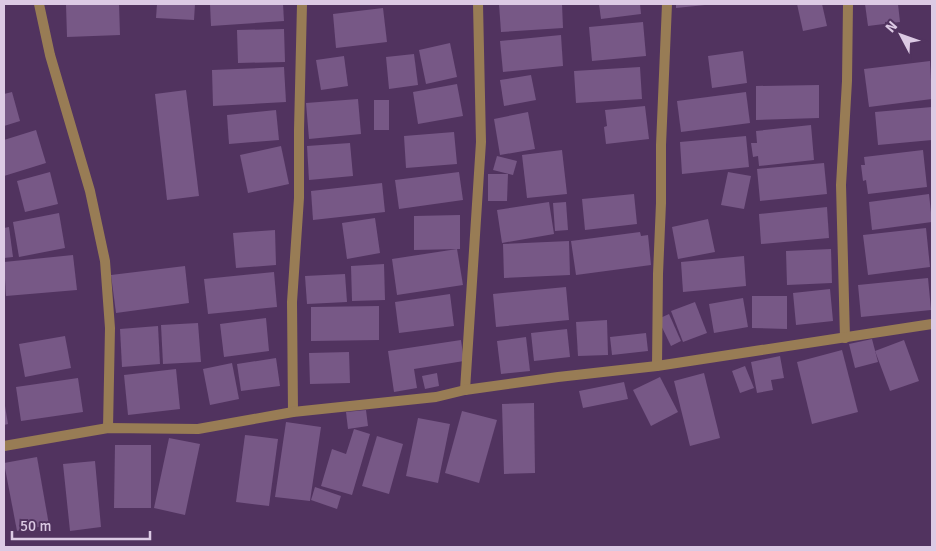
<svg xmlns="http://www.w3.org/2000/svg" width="936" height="551" viewBox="0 0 936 551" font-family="Signika,sans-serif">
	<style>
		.building { fill: #775886 }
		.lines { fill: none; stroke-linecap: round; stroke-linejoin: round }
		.street { stroke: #987c55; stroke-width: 10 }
	</style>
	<rect width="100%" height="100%" fill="#51335f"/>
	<g class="building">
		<path d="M119 4 120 35 67 37 66 5Z"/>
		<path d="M157 4H195L194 20 156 18Z"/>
		<path d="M210 4H283L284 21 211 26Z"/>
		<path d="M499 4H562L563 28 501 32Z"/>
		<path d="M599 4H640L641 14 601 19Z"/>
		<path d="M676 4H704L705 5 676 8Z"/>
		<path d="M797 4H822L827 26 803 31Z"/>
		<path d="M865 4H898L900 22 868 26Z"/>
		<path d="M383 8 387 42 336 48 333 14Z"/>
		<path d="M643 22 646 56 592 61 589 27Z"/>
		<path d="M284 29 285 62 238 63 237 30Z"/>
		<path d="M561 35 563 66 503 72 500 41Z"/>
		<path d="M450 43 457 77 426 84 419 50Z"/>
		<path d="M743 51 747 83 712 88 708 56Z"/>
		<path d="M414 54 418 85 389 89 386 57Z"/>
		<path d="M344 56 348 86 321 90 316 60Z"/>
		<path d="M930 61 932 99 869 107 864 69Z"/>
		<path d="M284 67 286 102 213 106 212 70Z"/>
		<path d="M640 67 642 99 576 103 574 71Z"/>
		<path d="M531 75 536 100 504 106 500 80Z"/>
		<path d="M457 84 463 116 418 124 413 92Z"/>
		<path d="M819 85V118L756 120V86Z"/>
		<path d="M186 90 199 196 167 200 155 94Z"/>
		<path d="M12 92 20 121 4 126V94Z"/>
		<path d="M746 92 750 123 681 132 677 101Z"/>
		<path d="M358 99 361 134 309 139 306 103Z"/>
		<rect x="374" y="100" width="15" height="30"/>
		<path d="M645 106 649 139 606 144 604 127 607 126 605 110Z"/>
		<path d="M932 107V140L878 145 875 112Z"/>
		<path d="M276 110 279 140 229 144 227 115Z"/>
		<path d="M528 112 535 149 500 155 494 119Z"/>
		<path d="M811 125 814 160 759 166 758 156 753 157 751 143H757L756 131Z"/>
		<path d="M36 130 46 163 4 176V140Z"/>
		<path d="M454 132 457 164 406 168 404 136Z"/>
		<path d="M746 136 749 167 682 174 680 142Z"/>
		<path d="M350 143 353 176 309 180 307 146Z"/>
		<path d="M281 146 289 184 248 193 240 155Z"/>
		<path d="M562 150 567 194 527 198 522 155Z"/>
		<path d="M923 150 927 187 868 194 866 180 863 181 861 165H865L864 157Z"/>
		<path d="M497 156 517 161 513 175 493 170Z"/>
		<path d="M824 163 827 194 760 201 757 169Z"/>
		<path d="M50 172 58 204 25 212 17 181Z"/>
		<path d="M459 172 463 200 399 209 395 180Z"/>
		<path d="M728 172 751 176 744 209 721 205Z"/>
		<path d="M488 174H508L507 201H488Z"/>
		<path d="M382 183 385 212 313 220 311 191Z"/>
		<path d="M634 194 637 224 585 230 582 199Z"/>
		<path d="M929 194 932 222 872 230 869 202Z"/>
		<path d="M549 202 554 234 502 243 497 210Z"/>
		<path d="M566 202 568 230 555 231 553 203Z"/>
		<path d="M827 207 829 238 761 244 759 214Z"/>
		<path d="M59 213 65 248 19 257 13 222Z"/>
		<path d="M460 215V249L414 250V216Z"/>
		<path d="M375 218 380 253 347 259 342 223Z"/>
		<path d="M708 219 715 252 678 259 672 227Z"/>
		<path d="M9 227 13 257 4 258V228Z"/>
		<path d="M926 228 930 267 868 275 863 235Z"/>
		<path d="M275 230 276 265 236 268 233 233Z"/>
		<path d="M640 232 641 236 648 235 651 265 576 275 571 241Z"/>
		<path d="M569 241 570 275 504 278 503 244Z"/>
		<path d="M457 249 463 285 397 295 392 259Z"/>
		<path d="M831 249 832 283 787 285 786 251Z"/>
		<path d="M73 255 77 290 6 296 4 262Z"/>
		<path d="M744 256 746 286 683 292 681 262Z"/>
		<path d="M384 264 385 300 352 301 351 266Z"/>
		<path d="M185 266 189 303 116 313 111 275Z"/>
		<path d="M274 272 277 307 208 314 204 279Z"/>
		<path d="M345 274 347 302 307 304 305 276Z"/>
		<path d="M928 278 931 310 861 317 858 285Z"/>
		<path d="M566 287 569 320 496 327 493 294Z"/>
		<path d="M830 289 833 321 796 325 793 293Z"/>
		<path d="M450 294 454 326 399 333 395 302Z"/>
		<path d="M752 296H787V329L752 328Z"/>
		<path d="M743 298 748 327 714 333 709 304Z"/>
		<path d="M695 302 707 333 683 342 671 311Z"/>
		<path d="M379 306V340L311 341V307Z"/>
		<path d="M669 314 681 341 671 346 658 319Z"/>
		<path d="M266 318 269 351 224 357 220 324Z"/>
		<path d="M607 320 608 355 578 356 576 322Z"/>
		<path d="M198 323 201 362 163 364 161 325Z"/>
		<path d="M158 326 160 364 122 367 120 329Z"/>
		<path d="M567 329 570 357 534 361 531 333Z"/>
		<path d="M646 333 648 351 612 355 610 337Z"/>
		<path d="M65 336 71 368 25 377 19 344Z"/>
		<path d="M526 337 530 371 501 374 497 341Z"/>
		<path d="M872 339 878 362 855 368 849 344Z"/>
		<path d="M461 340 464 361 414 369 417 388 394 392 388 351Z"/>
		<path d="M904 340 919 381 890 391 875 351Z"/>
		<path d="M842 350 858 412 812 424 797 362Z"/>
		<path d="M349 352 350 383 310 384 309 353Z"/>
		<path d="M780 356 784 378 771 380 773 390 757 393 751 362Z"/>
		<path d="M276 358 280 386 241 391 237 364Z"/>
		<path d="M232 363 239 399 210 405 203 369Z"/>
		<path d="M745 366 754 388 740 393 732 371Z"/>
		<path d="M176 369 180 409 128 415 124 375Z"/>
		<path d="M437 373 439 386 425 389 422 376Z"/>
		<path d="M704 373 720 438 690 446 674 381Z"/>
		<path d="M660 377 678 412 651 426 633 390Z"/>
		<path d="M78 378 83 412 21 421 16 387Z"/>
		<path d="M624 382 628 399 583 408 579 391Z"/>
		<path d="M4 400 8 424 4 425Z"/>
		<path d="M534 403 535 473 504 474 502 404Z"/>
		<path d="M366 410 368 426 348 429 346 412Z"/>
		<path d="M462 411 497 420 479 483 445 473Z"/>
		<path d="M418 418 450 424 438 483 406 476Z"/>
		<path d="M286 422 321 427 310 501 275 497Z"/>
		<path d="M354 429 370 434 352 495 321 486 332 449 346 454Z"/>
		<path d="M245 435 278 439 269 506 236 502Z"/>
		<path d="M377 436 403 444 389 494 362 486Z"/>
		<path d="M169 438 200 444 185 515 154 508Z"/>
		<path d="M115 445H151V508H114Z"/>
		<path d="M37 457 49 525 17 531 4 463Z"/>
		<path d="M95 461 101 527 70 531 63 464Z"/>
		<path d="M315 487 341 496 337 509 311 500Z"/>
	</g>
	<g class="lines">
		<g class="street">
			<path d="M39 4 50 55 90 191 105 261 110 328 108 428"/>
			<path d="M845 338 841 185 847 81 848 4"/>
			<path d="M657 366 658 274 661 203V145L667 4"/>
			<path d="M465 390 481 142 478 4"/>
			<path d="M293 412 292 302 299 198V130L302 4"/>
			<path d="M4 446 108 428 198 429 293 412 436 397 465 390 558 377 657 366 932 324"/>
		</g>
	</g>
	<rect width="936" height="551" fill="none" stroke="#dccae4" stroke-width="10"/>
	<g transform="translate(901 35) rotate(311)" stroke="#51335f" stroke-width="4" paint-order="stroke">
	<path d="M0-4L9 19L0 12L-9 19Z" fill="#dccae4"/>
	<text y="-8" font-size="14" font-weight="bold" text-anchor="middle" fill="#dccae4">N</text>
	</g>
	<path d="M12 531v8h138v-8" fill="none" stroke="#dccae4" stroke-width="2.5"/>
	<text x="20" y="531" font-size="15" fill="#dccae4" stroke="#51335f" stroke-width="4" paint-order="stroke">50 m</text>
</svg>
